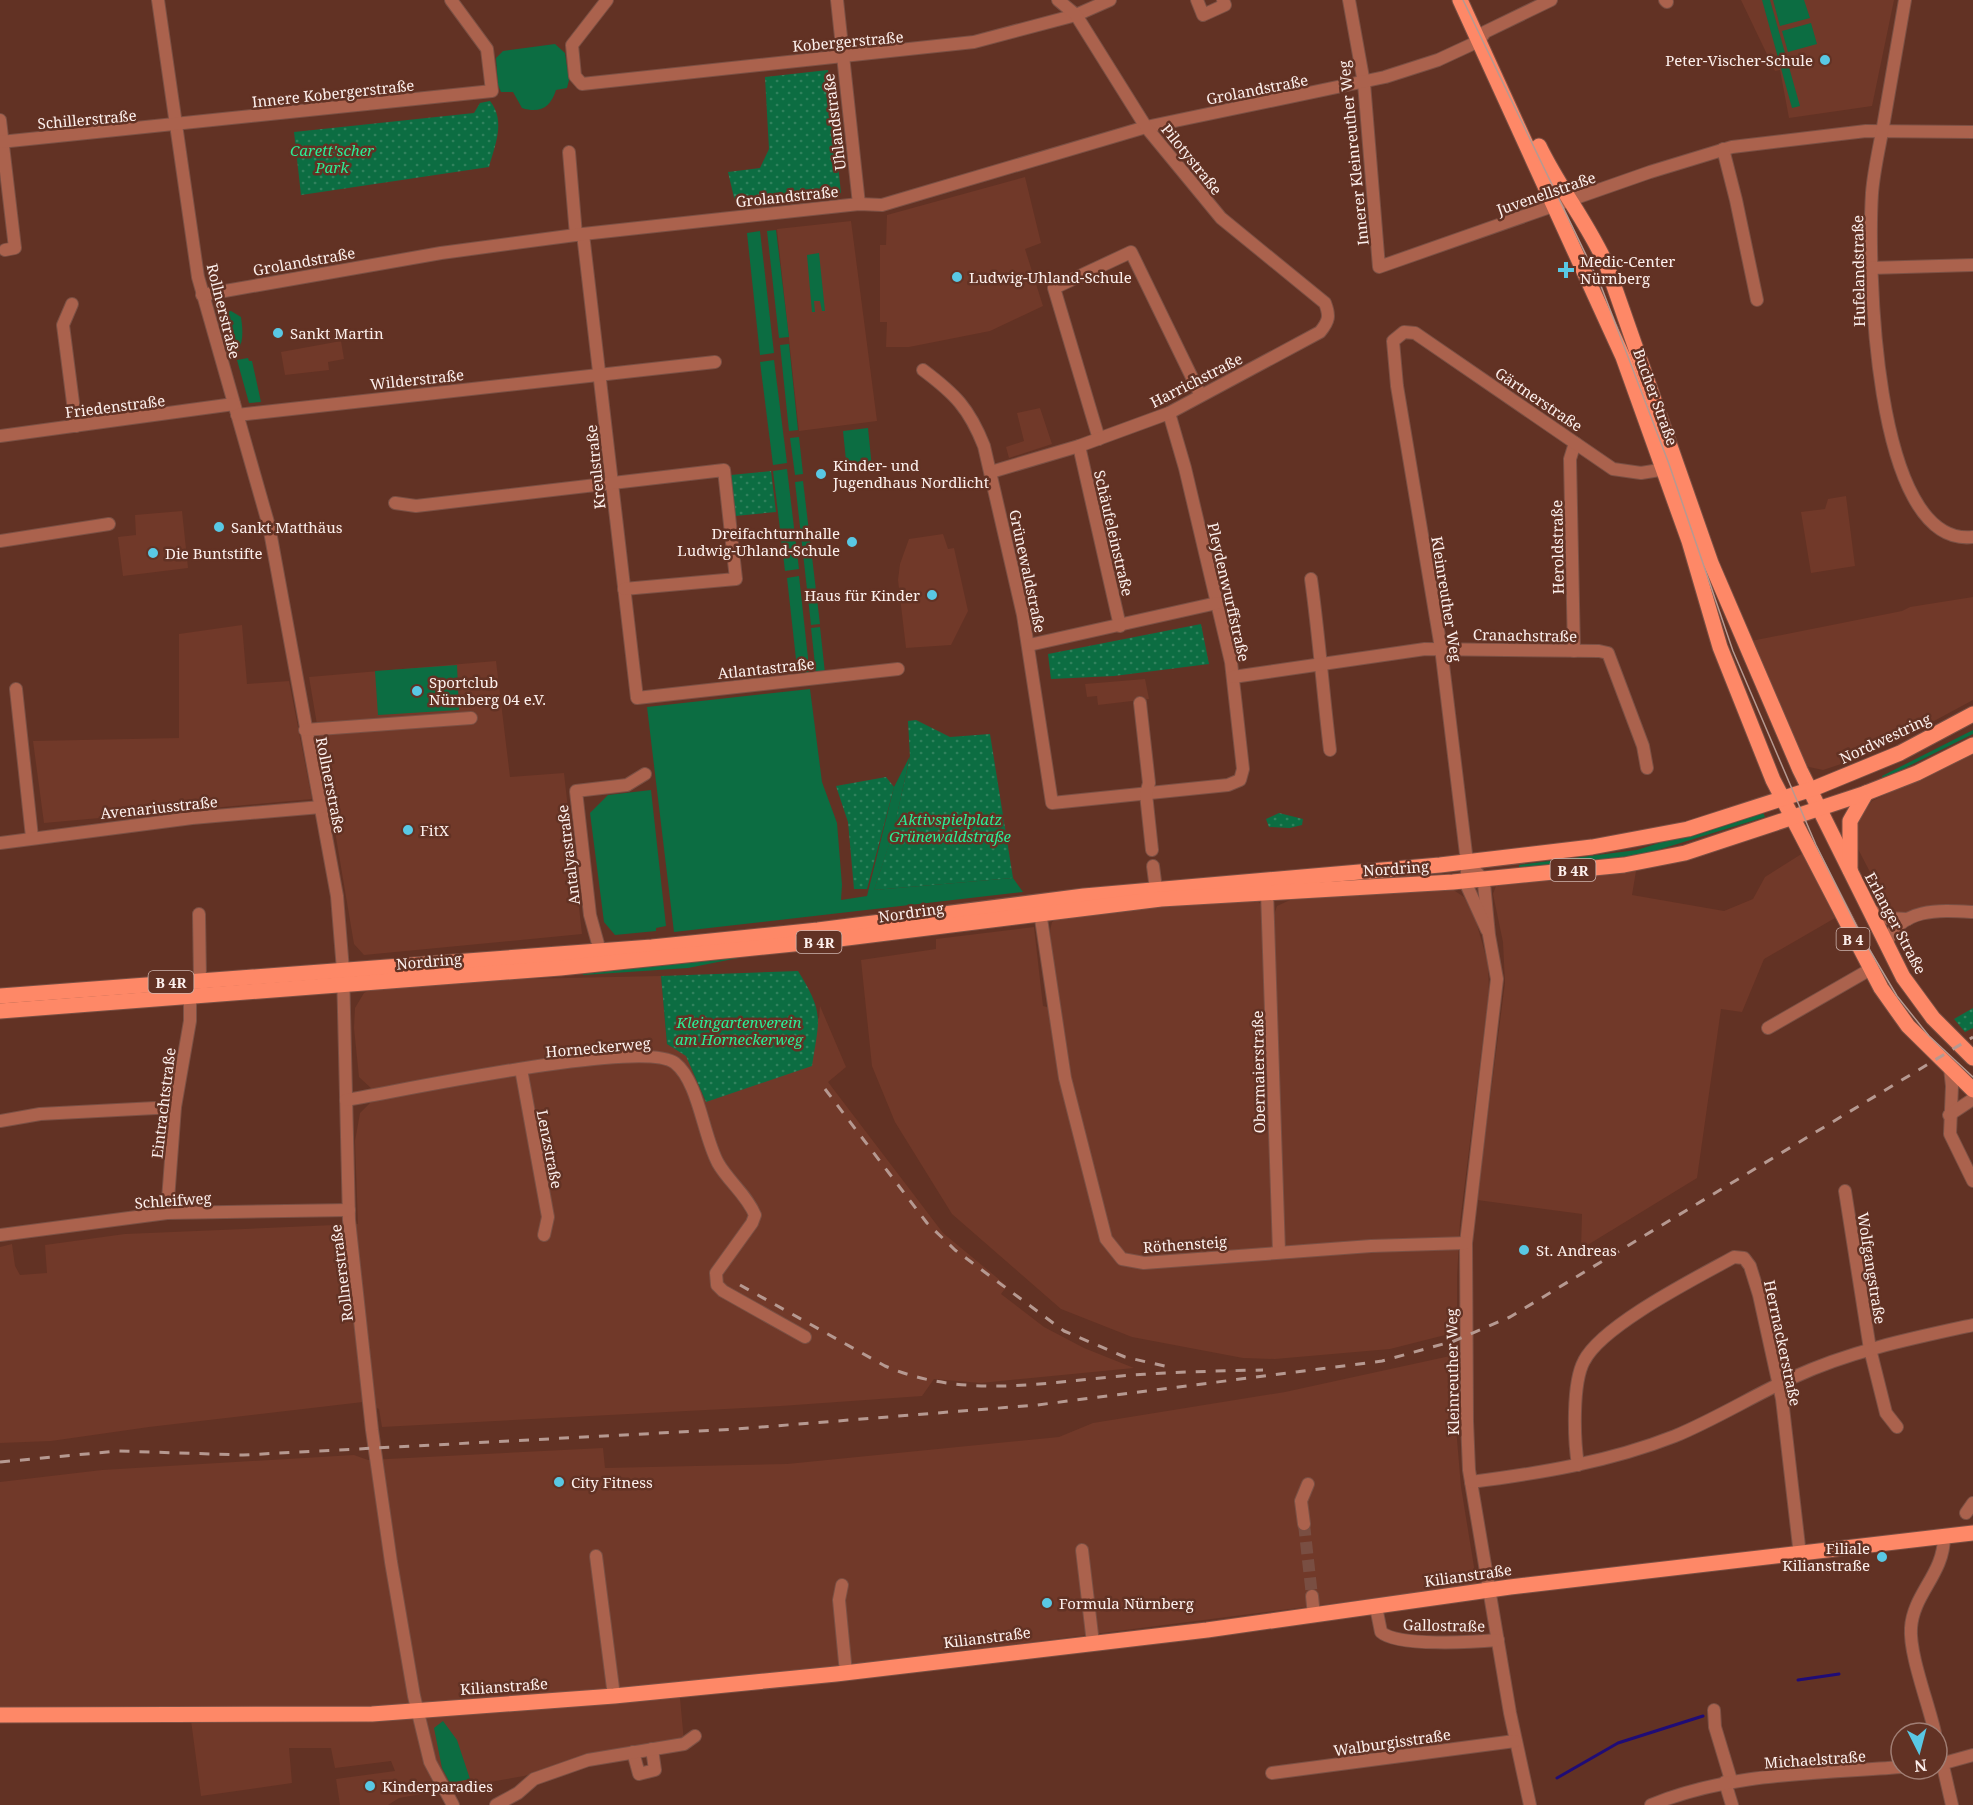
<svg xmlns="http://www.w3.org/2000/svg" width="1973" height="1805" viewBox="0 0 1973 1805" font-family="'Noto Serif',serif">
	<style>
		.built { fill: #713929 }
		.grass { fill: #0c6d42 }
		.park { fill: url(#park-dots) }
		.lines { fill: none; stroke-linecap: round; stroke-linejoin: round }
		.stream { stroke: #1f0c77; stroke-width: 3 }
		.minor-tunnel { stroke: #794e42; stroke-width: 12; stroke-dasharray: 12 6; stroke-linecap: butt }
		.minor-casing { stroke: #7b5044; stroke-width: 14 }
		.major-casing { stroke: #7b5044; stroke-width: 17 }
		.minor { stroke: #ab624d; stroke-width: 12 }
		.major { stroke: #fe8867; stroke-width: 15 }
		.tram { stroke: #b69991; stroke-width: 1.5 }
		.rail { stroke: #b69991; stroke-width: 3; stroke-dasharray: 10 10; stroke-linecap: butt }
		.poi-dot { fill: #59c8e4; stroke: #623224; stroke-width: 2 }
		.labels { text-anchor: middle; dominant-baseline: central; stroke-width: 5; stroke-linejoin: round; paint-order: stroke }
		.shield { fill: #623224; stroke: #ceb6b0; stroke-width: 1.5 }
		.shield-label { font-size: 14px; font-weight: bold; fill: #fcefec }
		.street-label { font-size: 15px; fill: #fcefec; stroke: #623224 }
		.poi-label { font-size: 15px; fill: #fcefec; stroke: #623224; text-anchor: start }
		.park-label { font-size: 15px; font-style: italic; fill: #2aee96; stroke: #623224 }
	</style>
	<defs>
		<pattern id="park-dots" width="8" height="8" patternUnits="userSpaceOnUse" patternTransform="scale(1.5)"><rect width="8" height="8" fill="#0c6d42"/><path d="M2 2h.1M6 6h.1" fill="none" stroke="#30825d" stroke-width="1.8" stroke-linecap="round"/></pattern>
	</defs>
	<rect width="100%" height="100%" fill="#623224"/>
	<g class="built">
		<path d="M1741 0H1894L1872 106 1789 118 1780 70 1775 71Z"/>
		<path d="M1025 177 1041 243 1025 249 1043 306 990 331 909 347H886L887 322H880V245H886L887 215Z"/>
		<path d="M851 221 877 421 799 431 777 229Z"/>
		<path d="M341 341 344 359 328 362 329 370 285 375 281 352Z"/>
		<path d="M1040 408 1052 444 1009 458 1006 447 1024 441 1017 413Z"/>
		<path d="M1846 496 1855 566 1811 573 1801 512 1825 509 1828 499Z"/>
		<path d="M182 511 188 568 123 576 118 537 136 535 135 515Z"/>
		<path d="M943 534 948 549 954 548 968 611 951 645 906 648 898 580 900 564 909 539Z"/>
		<path d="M1973 597V700L1908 735 1856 759 1823 770 1809 767 1805 763 1751 641 1902 611 1910 607Z"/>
		<path d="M242 625 247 684 289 681 312 799 44 823 33 741 179 738V634Z"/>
		<path d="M496 661 510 777 564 773 582 934 364 955 354 944 309 677Z"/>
		<path d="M1145 679 1149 699 1098 705 1097 696 1087 697 1085 684Z"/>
		<path d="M1973 753V905H1931L1905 915 1892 914 1858 849 1857 822 1872 801Z"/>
		<path d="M1803 853 1835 918 1764 959 1742 1012 1721 1009 1697 1178 1581 1249 1582 1214 1477 1200 1505 983 1503 942 1493 894 1496 886 1636 871 1632 895 1724 911 1753 899 1765 877Z"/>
		<path d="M1452 889 1464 897 1476 921 1488 964 1489 990 1460 1222 1457 1277V1332L1390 1349 1275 1359 1243 1358 1132 1337 1061 1309 952 1214 895 1122 872 1066 861 960 936 949V939L1034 927 1043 1006 1058 1010 1050 931 1052 922 1058 918 1202 902 1256 900 1274 915 1277 906 1290 900Z"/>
		<path d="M661 976 667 1044 686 1055 706 1102 819 1018 820 1006 846 1067 828 1082 943 1233 1007 1286 1001 1294 1044 1327 1084 1348 1134 1368 981 1383 934 1379 922 1396 781 1406 382 1427 379 1409 363 1402 149 1427 51 1441 0 1443V1247L12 1244 15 1266 20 1275 47 1273 45 1245 125 1234 358 1224 355 1141 360 1113 370 1103 372 1089 359 1077 354 1028 355 1008 364 993 373 988 467 980Z"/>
		<path d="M1450 1356 1461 1487 1477 1585 679 1687 684 1742 621 1748 524 1776 399 1798 388 1805H340L336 1779 395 1771 391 1761 335 1768 331 1748H289L292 1783 201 1796 191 1720 0 1715V1482L102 1470 354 1455 368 1460 603 1448 605 1468 787 1464 1059 1437 1093 1423 1285 1392Z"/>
	</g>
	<g class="grass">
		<path d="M1762 0H1770L1800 106 1792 108Z"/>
		<path d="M1773 0H1804L1810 18 1780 26Z"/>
		<path d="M1811 23 1817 44 1788 52 1782 31Z"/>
		<path d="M555 44 565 53 569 80 567 88 556 90C551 107 540 114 522 108L513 92H501L498 85 496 58 503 51Z"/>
		<path d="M776 230 789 337 779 338 767 231Z"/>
		<path d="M760 231 774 353 760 355 747 233Z"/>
		<path d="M819 253 825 311H822L820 301H814L815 312H812L807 255Z"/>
		<path d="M231 311 241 317C243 331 244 344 235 356L223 313Z"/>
		<path d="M789 344 798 430 789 431 780 345Z"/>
		<path d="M248 358 249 361H252L261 402 249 403 237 360Z"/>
		<path d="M774 360 787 463 773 465 760 362Z"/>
		<path d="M868 428 872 468 847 470 843 431Z"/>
		<path d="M799 437 803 474 795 475 790 438Z"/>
		<path d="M787 469 799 569 785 571 773 471Z"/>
		<path d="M803 481 820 624 811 625 795 482Z"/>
		<path d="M799 576 810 676 798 677 787 578Z"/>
		<path d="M820 627 825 673 816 674 811 628Z"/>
		<path d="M457 665 459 710 378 715 375 671Z"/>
		<path d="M810 689 822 782 837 823 842 885 841 900 867 896 894 787 910 756 893 833 874 890 1013 878 1023 892 674 932 647 707Z"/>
		<path d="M1973 730V734L1883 779 1882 776Z"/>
		<path d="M651 790 666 926 656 928V931L615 935 604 922 590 813 608 795Z"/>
		<path d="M1762 810 1765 817 1635 857 1519 869V865L1637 850Z"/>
		<path d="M741 954 738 958 688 968 583 975 582 970Z"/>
		<path d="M443 1721 457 1740 470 1779 450 1783 442 1768 434 1728Z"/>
	</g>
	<g class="park">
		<path d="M828 70 841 193 736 206 728 172 760 168 769 149 765 77Z"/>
		<path d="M490 101C506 121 495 145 489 167L301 195 294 132 474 113 480 103Z"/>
		<path d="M771 471 776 512 735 516 731 475Z"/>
		<path d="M1201 624 1209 664 1114 676 1051 679 1048 654Z"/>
		<path d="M916 720 950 737 990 734 1013 878 874 890 893 832 910 757 908 721Z"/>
		<path d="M886 777 894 787 867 889H854L848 822 836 786Z"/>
		<path d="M1279 813 1303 819 1302 825 1290 828 1269 827 1266 819Z"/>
		<path d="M798 971C825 1014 819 1019 812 1066L706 1102 686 1056 667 1044 661 976Z"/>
		<path d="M1973 1008V1028L1965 1032 1954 1019Z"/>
	</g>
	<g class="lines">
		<g class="stream">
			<path d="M1798 1680 1839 1674"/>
			<path d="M1557 1778 1618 1743 1703 1716"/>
		</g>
		<path class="minor-tunnel" d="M1304 1524 1312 1596"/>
		<defs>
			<g id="minor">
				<path d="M158 0 198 277 269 526 337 896 343 970 349 1220 372 1430 391 1562 414 1696 430 1762 453 1805"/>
				<path d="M607 0 572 45 575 76 582 84 974 42 1076 15 1110 0"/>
				<path d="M837 0 859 204"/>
				<path d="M1197 0 1203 15 1225 5 1223 0"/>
				<path d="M1349 0 1364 83 1379 267 1650 172 1732 147 1866 131 1973 132"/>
				<path d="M1665 0 1667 2"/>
				<path d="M1905 0C1898 40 1891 81 1884 121 1880 145 1874 168 1872 193 1868 258 1871 549 1973 537"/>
				<path d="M0 120 15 248 5 250"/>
				<path d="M0 142 492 91 487 49 451 0"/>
				<path d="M1723 149 1736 200 1757 300"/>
				<path d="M569 152 576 235"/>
				<path d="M583 234 637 698 898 669"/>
				<path d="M1870 268 1973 265"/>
				<path d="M202 295 441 253 583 234 859 204 882 205 1146 127 1385 77 1438 60 1479 41 1485 32 1551 0"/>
				<path d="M72 304 63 325 76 426"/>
				<path d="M923 370C955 394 969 408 984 446L1023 615 1052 803 1228 785 1240 780 1243 769 1231 662 1185 468 1169 413"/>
				<path d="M237 415 715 362"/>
				<path d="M0 436 234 404"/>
				<path d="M1099 439 1054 288 1131 252 1200 394"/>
				<path d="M1079 446 1120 626"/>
				<path d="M991 472 1079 446 1169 413 1320 332C1329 321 1330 316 1325 303L1221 218 1146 127 1076 15 1058 0"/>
				<path d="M395 503 416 506 724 470 736 579 624 589"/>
				<path d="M0 541 109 524"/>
				<path d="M1311 579C1319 636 1323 693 1330 750"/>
				<path d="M1029 645 1217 603"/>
				<path d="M1574 651 1570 459 1575 443"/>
				<path d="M1233 677 1425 649 1599 651 1608 653 1643 746 1647 768"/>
				<path d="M16 689 32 837"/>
				<path d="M1140 703 1149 783 1146 794 1152 850"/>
				<path d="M305 730 471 718"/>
				<path d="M0 843 192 818 321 807"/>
				<path d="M1467 862 1482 878 1484 884 1489 935 1497 979 1466 1243 1467 1421 1469 1470 1485 1565 1510 1713 1530 1805"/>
				<path d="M1153 866 1156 889"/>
				<path d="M1267 892 1279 1252"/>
				<path d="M1869 909 1887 918 1908 919"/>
				<path d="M1040 912 1065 1078 1106 1239 1122 1259 1144 1263 1371 1246 1466 1243"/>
				<path d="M199 914 200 980"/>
				<path d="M1487 930 1467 886V862L1441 648 1397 386 1393 341 1404 332 1415 333 1613 469 1641 473 1672 468"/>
				<path d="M1886 944C1901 907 1940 910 1973 912"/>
				<path d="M600 951 590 915 576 791 627 785 645 774"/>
				<path d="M1768 1028 1869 970"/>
				<path d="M1950 1068 1952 1086 1950 1134 1973 1181"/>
				<path d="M521 1069 548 1217 544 1235"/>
				<path d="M346 1100C397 1092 643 1038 675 1063 699 1082 703 1136 718 1163 728 1181 747 1195 755 1215L752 1223 716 1273 717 1285 723 1291 805 1337"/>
				<path d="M1949 1115 1973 1099"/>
				<path d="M0 1121 40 1114 175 1107"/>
				<path d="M1845 1191 1870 1349 1886 1413 1897 1427"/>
				<path d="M167 1213 175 1107 190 1021V997"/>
				<path d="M0 1235 167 1213 349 1210"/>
				<path d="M1578 1465C1574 1440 1572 1383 1584 1361 1602 1325 1698 1277 1734 1257L1744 1258 1750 1266 1759 1295 1782 1399 1800 1555"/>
				<path d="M1471 1482C1541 1473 1609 1462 1675 1436 1716 1419 1754 1395 1794 1377 1850 1351 1913 1338 1973 1325"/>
				<path d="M1966 1513 1973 1503"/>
				<path d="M1304 1524 1301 1501 1308 1484"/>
				<path d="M1082 1550 1093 1643"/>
				<path d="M596 1556 614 1696"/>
				<path d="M842 1585 839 1600 846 1673"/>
				<path d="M1312 1596 1314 1616"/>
				<path d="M1376 1607 1381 1632C1397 1647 1475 1642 1498 1640"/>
				<path d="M1714 1710 1715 1727 1731 1780"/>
				<path d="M1935 1733C1929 1705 1909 1654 1911 1628 1913 1594 1944 1574 1944 1537"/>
				<path d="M1937 1740 1952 1805"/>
				<path d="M633 1752 639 1774 655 1770 652 1749"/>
				<path d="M1937 1765 1973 1755"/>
				<path d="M1272 1773 1515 1741"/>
				<path d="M1725 1782 1732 1805"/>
				<path d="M496 1805 518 1793 534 1779 588 1760 684 1744 695 1736"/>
				<path d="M1651 1805C1730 1772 1817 1774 1901 1767"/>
			</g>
			<g id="major">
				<path d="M1460 0 1623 357 1689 541 1720 647 1773 780 1881 988 1908 1026 1973 1090"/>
				<path d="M1539 146C1559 188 1588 223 1607 266L1711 563 1800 770 1903 977 1933 1018 1973 1058"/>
				<path d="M1850 870V821L1866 793"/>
				<path d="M0 996 652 947 818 930 1084 896 1440 865 1592 847 1688 829 1815 788 1900 753 1973 714"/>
				<path d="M0 1011 560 968 823 941 1161 899 1453 882 1624 865 1685 853 1866 793 1917 773 1973 745"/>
				<path d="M0 1715 372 1714 614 1696 836 1674 1207 1630 1510 1587 1973 1533"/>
			</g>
		</defs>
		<use href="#minor" class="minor-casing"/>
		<use href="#major" class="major-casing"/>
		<use href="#minor" class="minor"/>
		<use href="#major" class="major"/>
		<path class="tram" d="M1463 0 1601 286 1669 464 1733 651 1816 845 1862 937 1897 996 1929 1036 1973 1077"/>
		<g class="rail">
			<path d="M825 1089 927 1223 955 1250 1064 1331 1125 1357 1173 1368"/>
			<path d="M740 1285 885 1366C963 1399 1039 1383 1121 1376 1168 1372 1215 1371 1263 1370"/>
			<path d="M0 1462 118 1451 243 1455 737 1429 1037 1405 1382 1361 1454 1341 1510 1317 1973 1037"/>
		</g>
	</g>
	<g class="poi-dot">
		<circle cx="1825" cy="60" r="6"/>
		<path d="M1563 261h6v6h6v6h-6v6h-6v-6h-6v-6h6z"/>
		<circle cx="957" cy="277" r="6"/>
		<circle cx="278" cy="333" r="6"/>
		<circle cx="821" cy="474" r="6"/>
		<circle cx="219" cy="527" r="6"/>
		<circle cx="852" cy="542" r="6"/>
		<circle cx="153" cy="553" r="6"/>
		<circle cx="932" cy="595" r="6"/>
		<circle cx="417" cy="691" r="6"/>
		<circle cx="408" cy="830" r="6"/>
		<circle cx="1524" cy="1250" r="6"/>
		<circle cx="559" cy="1482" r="6"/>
		<circle cx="1882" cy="1557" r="6"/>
		<circle cx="1047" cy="1603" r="6"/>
		<circle cx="370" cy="1786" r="6"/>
	</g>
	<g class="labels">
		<g class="shield">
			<rect x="1550.5" y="859" width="45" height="22" rx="4.5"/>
			<rect x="1836.5" y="928" width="33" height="22" rx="4.5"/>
			<rect x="796.5" y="931" width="45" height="22" rx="4.5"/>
			<rect x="148.5" y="971" width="45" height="22" rx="4.5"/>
		</g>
		<g class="shield-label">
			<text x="1573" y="870">B 4R</text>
			<text x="1853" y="939">B 4</text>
			<text x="819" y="942">B 4R</text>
			<text x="171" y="982">B 4R</text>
		</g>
		<g class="street-label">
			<text transform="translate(848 41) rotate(-5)">Kobergerstraße</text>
			<text transform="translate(1257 89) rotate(-11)">Grolandstraße</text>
			<text transform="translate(333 93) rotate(-6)">Innere Kobergerstraße</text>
			<text transform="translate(87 119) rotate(-5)">Schillerstraße</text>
			<text transform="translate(834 122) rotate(-97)">Uhlandstraße</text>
			<text transform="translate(1353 153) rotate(-96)">Innerer Kleinreuther Weg</text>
			<text transform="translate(1192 159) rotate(51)">Pilotystraße</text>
			<text transform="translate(1546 193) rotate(-19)">Juvenellstraße</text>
			<text transform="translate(787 196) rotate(-6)">Grolandstraße</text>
			<text transform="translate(304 261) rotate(-10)">Grolandstraße</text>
			<text transform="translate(1858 271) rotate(-91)">Hufelandstraße</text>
			<text transform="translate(224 311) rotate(76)">Rollnerstraße</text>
			<text transform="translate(417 379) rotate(-6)">Wilderstraße</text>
			<text transform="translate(1196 380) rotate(-27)">Harrichstraße</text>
			<text transform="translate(1656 397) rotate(70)">Bucher Straße</text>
			<text transform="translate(1539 399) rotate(34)">Gärtnerstraße</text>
			<text transform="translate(115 406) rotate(-7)">Friedenstraße</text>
			<text transform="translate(595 467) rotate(-96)">Kreulstraße</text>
			<text transform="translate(1114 533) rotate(77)">Schäufeleinstraße</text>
			<text transform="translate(1557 547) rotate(-91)">Heroldstraße</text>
			<text transform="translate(1028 571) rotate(78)">Grünewaldstraße</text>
			<text transform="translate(1229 592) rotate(77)">Pleydenwurffstraße</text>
			<text transform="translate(1447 599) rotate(81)">Kleinreuther Weg</text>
			<text transform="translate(1525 635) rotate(1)">Cranachstraße</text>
			<text transform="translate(766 668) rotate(-6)">Atlantastraße</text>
			<text transform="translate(1885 738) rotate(-25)">Nordwestring</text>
			<text transform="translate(331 785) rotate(79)">Rollnerstraße</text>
			<text transform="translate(159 807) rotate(-6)">Avenariusstraße</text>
			<text transform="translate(568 855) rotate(-97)">Antalyastraße</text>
			<text transform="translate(1396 868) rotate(-4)">Nordring</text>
			<text transform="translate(911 912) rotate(-8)">Nordring</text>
			<text transform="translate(1896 923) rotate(62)">Erlanger Straße</text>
			<text transform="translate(429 961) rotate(-5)">Nordring</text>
			<text transform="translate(598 1047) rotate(-5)">Horneckerweg</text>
			<text transform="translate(1258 1072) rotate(-91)">Obermaierstraße</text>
			<text transform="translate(163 1103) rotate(-83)">Eintrachtstraße</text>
			<text transform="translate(550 1149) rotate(79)">Lenzstraße</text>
			<text transform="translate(173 1200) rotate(-4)">Schleifweg</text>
			<text transform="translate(1185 1244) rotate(-4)">Röthensteig</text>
			<text transform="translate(1872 1268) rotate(81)">Wolfgangstraße</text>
			<text transform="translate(341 1273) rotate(-97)">Rollnerstraße</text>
			<text transform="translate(1783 1343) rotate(78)">Herrnackerstraße</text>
			<text transform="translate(1452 1372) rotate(-91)">Kleinreuther Weg</text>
			<text transform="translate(1468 1575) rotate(-8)">Kilianstraße</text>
			<text transform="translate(1444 1625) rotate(1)">Gallostraße</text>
			<text transform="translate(987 1637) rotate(-7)">Kilianstraße</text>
			<text transform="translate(504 1686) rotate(-4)">Kilianstraße</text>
			<text transform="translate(1392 1742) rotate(-8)">Walburgisstraße</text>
			<text transform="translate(1815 1759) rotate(-4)">Michaelstraße</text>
		</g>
		<g class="poi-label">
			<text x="1813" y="60" text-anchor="end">Peter-Vischer-Schule</text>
			<text x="1580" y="261">Medic-Center<tspan x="1580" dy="17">Nürnberg</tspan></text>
			<text x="969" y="277">Ludwig-Uhland-Schule</text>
			<text x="290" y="333">Sankt Martin</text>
			<text x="833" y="465">Kinder- und<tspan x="833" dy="17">Jugendhaus Nordlicht</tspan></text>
			<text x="231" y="527">Sankt Matthäus</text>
			<text x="840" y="533" text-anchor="end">Dreifachturnhalle<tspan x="840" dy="17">Ludwig-Uhland-Schule</tspan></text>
			<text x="165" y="553">Die Buntstifte</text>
			<text x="920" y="595" text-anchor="end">Haus für Kinder</text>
			<text x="429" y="682">Sportclub<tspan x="429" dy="17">Nürnberg 04 e.V.</tspan></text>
			<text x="420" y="830">FitX</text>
			<text x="1536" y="1250">St. Andreas</text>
			<text x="571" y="1482">City Fitness</text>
			<text x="1870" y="1548" text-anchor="end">Filiale<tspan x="1870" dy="17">Kilianstraße</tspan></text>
			<text x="1059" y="1603">Formula Nürnberg</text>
			<text x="382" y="1786">Kinderparadies</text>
		</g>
		<g class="park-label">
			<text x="332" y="150">Carett'scher<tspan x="332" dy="17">Park</tspan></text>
			<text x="950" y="819">Aktivspielplatz<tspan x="950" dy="17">Grünewaldstraße</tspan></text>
			<text x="739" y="1022">Kleingartenverein<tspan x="739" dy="17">am Horneckerweg</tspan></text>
		</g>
	</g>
	<g transform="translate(1919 1751) rotate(174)"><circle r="28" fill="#623224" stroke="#a07e74" stroke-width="1.5"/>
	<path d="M0-4.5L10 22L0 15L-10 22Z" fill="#59c8e4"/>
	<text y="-9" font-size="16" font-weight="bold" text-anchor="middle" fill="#fcefec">N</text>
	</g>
</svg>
